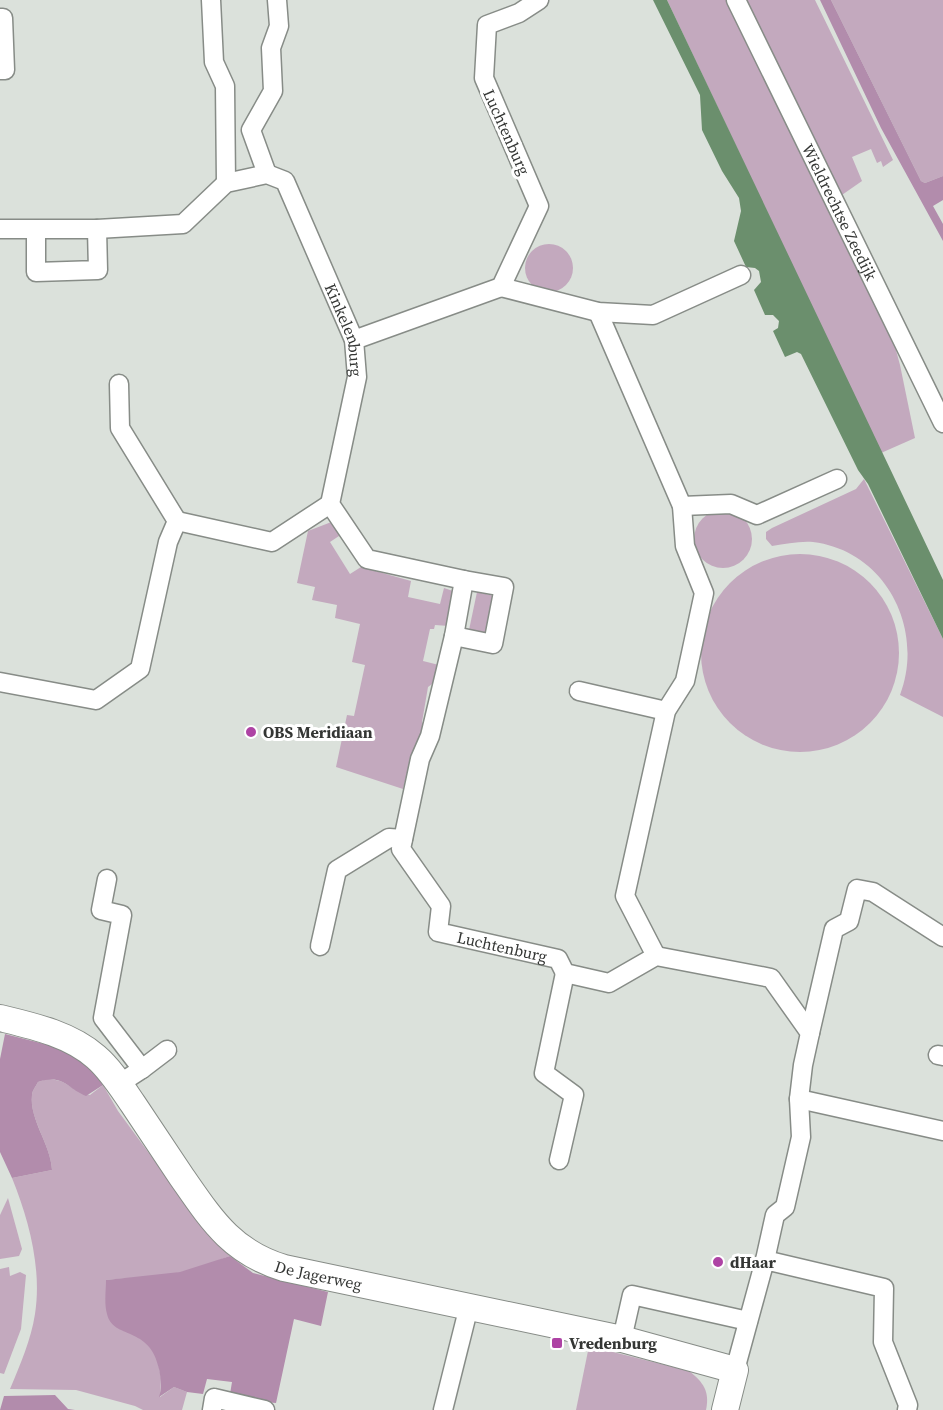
<svg xmlns="http://www.w3.org/2000/svg" width="943" height="1410" viewBox="0 0 943 1410" font-family="'Source Serif 4',serif">
	<style>
		.green { fill: #c3a9be }
		.forest { fill: #b28cac }
		.water { fill: #6b8f6d }
		.lines { fill: none; stroke-linecap: round; stroke-linejoin: round }
		.street-casing { stroke: #878c87; stroke-width: 21 }
		.secondary-casing { stroke: #878c87; stroke-width: 28 }
		.street { stroke: #fff; stroke-width: 18 }
		.secondary { stroke: #fff; stroke-width: 26 }
		.poi-dot { fill: #ae43a4; stroke: #fff; stroke-width: 2 }
		.labels { text-anchor: middle; dominant-baseline: central; stroke-width: 6; stroke-linejoin: round; paint-order: stroke }
		.street-label { font-size: 16px; fill: #343634; stroke: #fff }
		.poi-label { font-size: 16px; font-weight: bold; fill: #343634; stroke: #fff; text-anchor: start }
	</style>
	<rect width="100%" height="100%" fill="#dbe1db"/>
	<g class="green">
		<path d="M667 0H728L894 343 900 365 915 438 881 453Z"/>
		<path d="M743 0H815L893 160 883 167 881 161 877 163 871 149 852 157 862 181 839 197Z"/>
		<path d="M831 0H943V176L925 183 921 181Z"/>
		<circle cx="549" cy="268" r="24"/>
		<path d="M864 479 943 639V717L900 695C925 629 886 551 813 542 799 541 786 544 772 546L766 539V532L772 528 856 489Z"/>
		<circle cx="723" cy="539" r="29"/>
		<path d="M334 521 342 534 330 542 350 574 361 567 411 581 408 597 440 604 444 588 456 592 449 626 435 625 434 629H430L423 661 439 665 436 681 428 687 422 722 426 729 421 742 412 753 403 789 336 767 347 715 354 716 365 665 352 662 360 624 335 618 337 605 312 600 315 587 297 583 308 531Z"/>
		<circle cx="800" cy="653" r="99"/>
		<path d="M477 592 494 596 486 634 469 630Z"/>
		<path d="M47 1079C70 1080 70 1091 90 1095L103 1085 118 1111 212 1239 230 1256C218 1260 207 1266 195 1269 167 1277 135 1277 106 1280L137 1335 149 1344 157 1357 161 1378 160 1397 174 1387 187 1392 182 1410H143L135 1406 76 1390 10 1389C20 1365 31 1340 35 1314 42 1269 29 1220 12 1178L52 1170C51 1145 29 1119 32 1095 32 1091 36 1086 38 1082Z"/>
		<path d="M8 1198 22 1249 19 1256 0 1259V1215Z"/>
		<path d="M9 1267 10 1276 20 1272 26 1275 21 1329 4 1374 0 1373V1269Z"/>
		<path d="M589 1346 689 1371C703 1382 710 1391 706 1410H576Z"/>
	</g>
	<g class="forest">
		<path d="M820 0H831L921 181 925 183 943 176V200L933 206 943 224V241L881 128Z"/>
		<path d="M5 1034 72 1051 101 1070 103 1085 86 1096C66 1088 64 1074 38 1082 36 1086 32 1091 32 1095 29 1119 51 1145 52 1170L12 1178 0 1152V1059Z"/>
		<path d="M230 1256 253 1273 328 1292 321 1326 294 1319 276 1403 264 1402 230 1394 232 1382 207 1379 203 1394 187 1392 174 1387 159 1397C162 1388 161 1379 159 1369 150 1325 113 1340 107 1314 104 1304 106 1290 106 1280L180 1272Z"/>
		<path d="M55 1395 68 1409 75 1410H0L4 1396Z"/>
	</g>
	<path class="water" d="M653 0H667L943 580V639L868 484 858 470 801 354 797 352 785 357 773 331 778 328 779 321 773 315H765L754 290 761 282 759 271 755 268 746 267 734 241 741 211 739 198 722 171 702 130 700 95Z"/>
	<g class="lines">
		<defs>
			<g id="street">
				<path d="M211 0 214 62 225 86 226 183"/>
				<path id="s1" d="M736 0 943 423"/>
				<path d="M0 18H3L5 70H0"/>
				<path d="M267 174 251 130 273 91 271 48 279 26 277 0"/>
				<path id="s2" d="M0 229H97L183 224 226 183 267 174 285 181 354 340 357 377 330 504 367 559 464 580 454 636 430 736 420 759 401 849 441 906 438 932 558 959 565 973 609 983 656 956 771 978 810 1033 803 1065 799 1099 801 1137 785 1207 775 1215 765 1260"/>
				<path d="M36 230V272L98 270 97 229"/>
				<path d="M501 287 598 312 653 315 741 275"/>
				<path d="M598 312 682 506 685 546 704 593 685 681 666 711 625 896 656 956"/>
				<path d="M354 340 501 287 539 206 484 78 487 25 519 13 539 0"/>
				<path d="M682 506 731 504 757 515 837 479"/>
				<path d="M177 521 272 542 330 504"/>
				<path d="M454 636 493 644 504 587 464 580"/>
				<path d="M0 682 96 700 140 669 168 542 177 521 120 428 119 384"/>
				<path d="M579 691 666 711"/>
				<path d="M107 879 101 910 122 915 103 1018 142 1069 119 1084"/>
				<path d="M320 946 337 870 389 838 403 839"/>
				<path d="M810 1033 834 929 849 921 857 889 873 892 943 937"/>
				<path d="M938 1055 943 1056"/>
				<path d="M142 1069 167 1050"/>
				<path d="M799 1099 943 1131"/>
				<path d="M559 1160 574 1095 544 1073 565 973"/>
				<path d="M622 1339 632 1295 748 1321"/>
				<path d="M735 1370 765 1260 884 1288 883 1342 908 1405 907 1410"/>
				<path d="M212 1410 214 1398 265 1410"/>
				<path d="M443 1410 469 1306"/>
			</g>
			<g id="secondary">
				<path id="s3" d="M0 1018C33 1026 70 1034 96 1057 111 1070 122 1088 133 1104 149 1128 165 1152 181 1176 211 1219 231 1252 284 1268L622 1339 735 1370 725 1410"/>
			</g>
		</defs>
		<use href="#street" class="street-casing"/>
		<use href="#secondary" class="secondary-casing"/>
		<use href="#street" class="street"/>
		<use href="#secondary" class="secondary"/>
	</g>
	<g class="poi-dot">
		<circle cx="251" cy="732" r="6"/>
		<circle cx="718" cy="1262" r="6"/>
		<rect x="551" y="1337" width="12" height="12" rx="3"/>
	</g>
	<g class="labels">
		<g class="street-label">
			<text transform="translate(507 132) rotate(66)">Luchtenburg</text>
			<text stroke="none"><textPath href="#s1" startOffset="236">Wieldrechtse Zeedijk</textPath></text>
			<text stroke="none"><textPath href="#s2" startOffset="465">Kinkelenburg</textPath></text>
			<text stroke="none"><textPath href="#s2" startOffset="1248">Luchtenburg</textPath></text>
			<text stroke="none"><textPath href="#s3" startOffset="428">De Jagerweg</textPath></text>
		</g>
		<g class="poi-label">
			<text x="263" y="732">OBS Meridiaan</text>
			<text x="730" y="1262">dHaar</text>
			<text x="569" y="1343">Vredenburg</text>
		</g>
	</g>
</svg>
